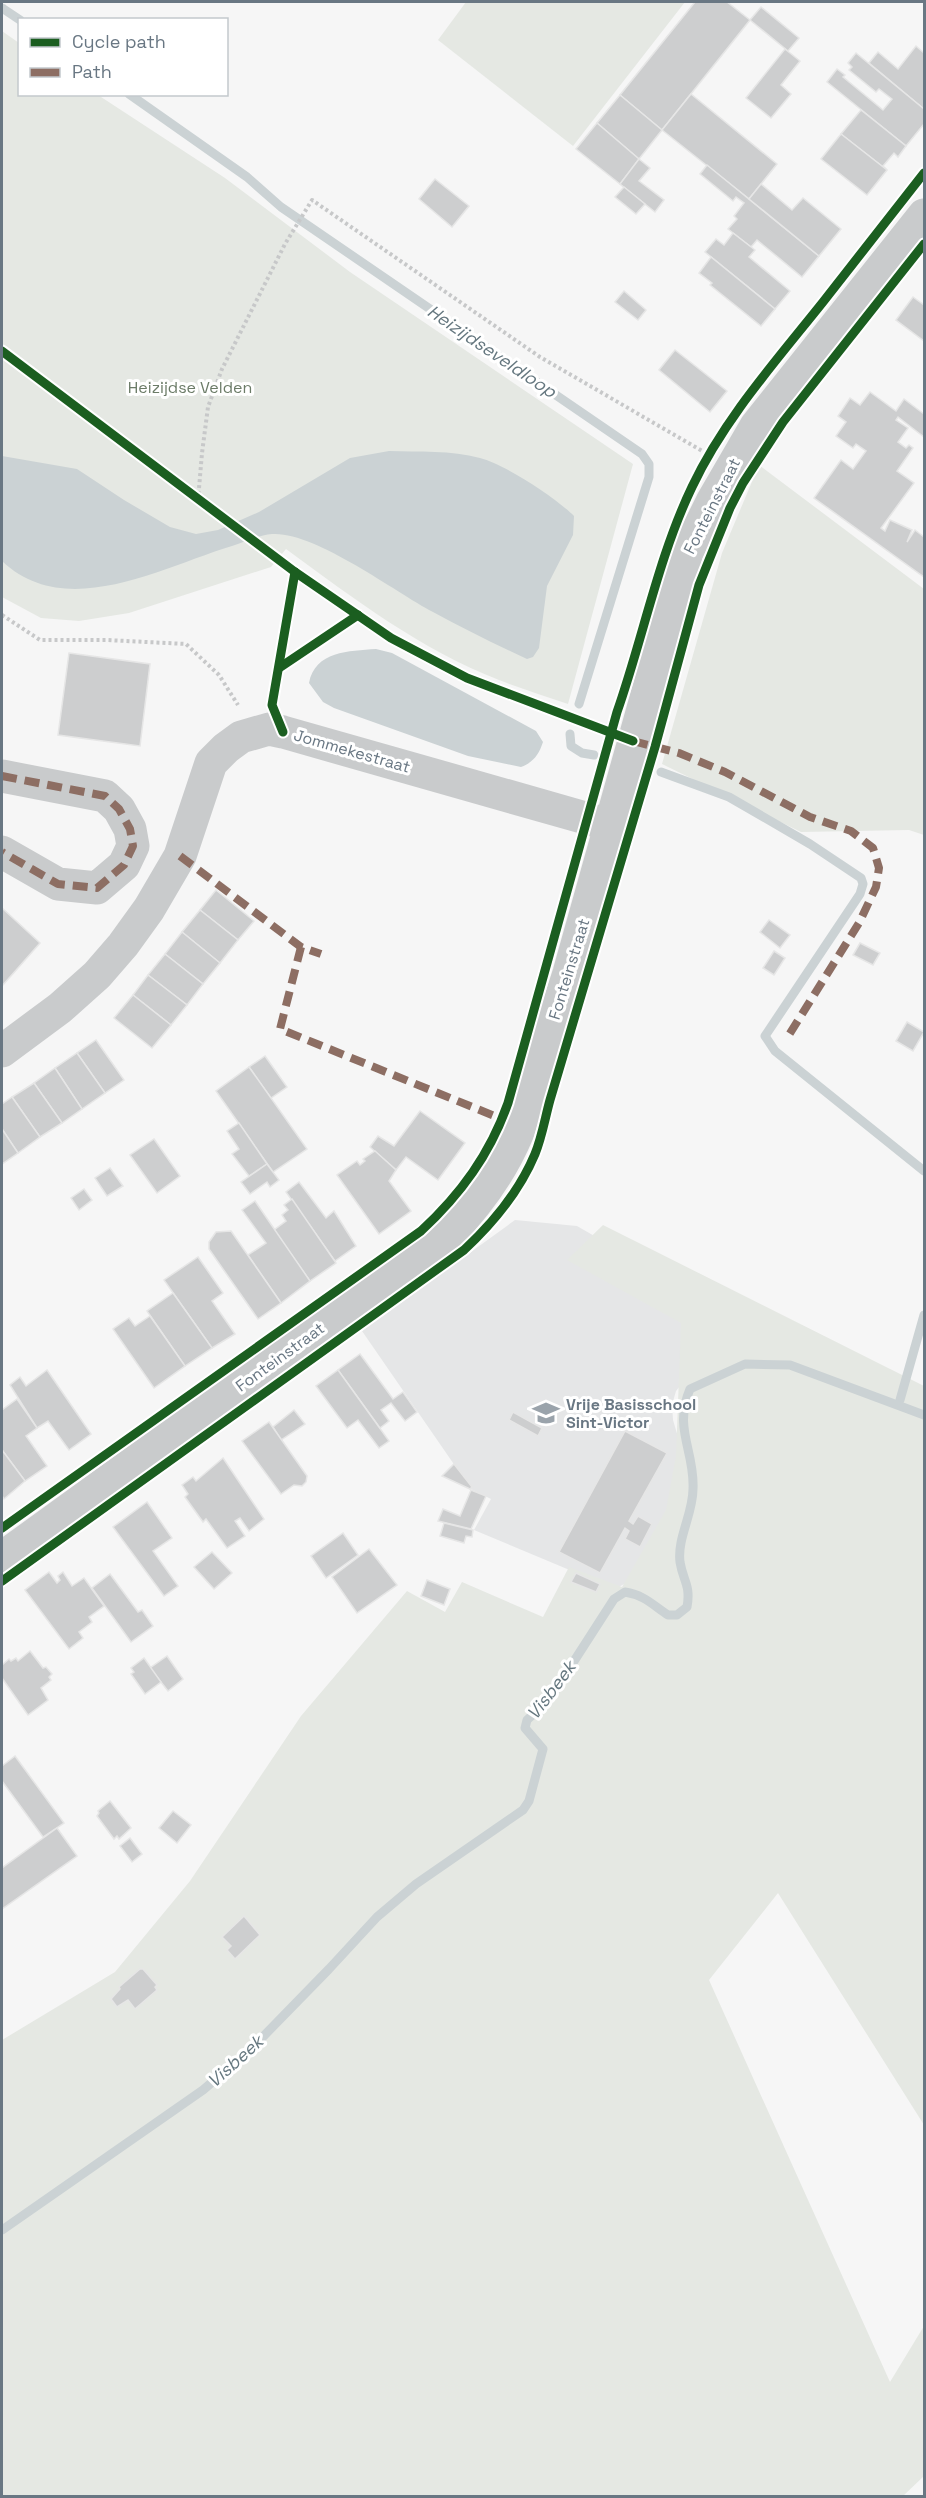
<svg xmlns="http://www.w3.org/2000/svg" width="926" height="2498" viewBox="0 0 926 2498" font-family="'Space Grotesk',sans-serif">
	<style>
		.built { fill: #e5e6e7 }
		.green { fill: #e5e8e3 }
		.water { fill: #cbd2d4 }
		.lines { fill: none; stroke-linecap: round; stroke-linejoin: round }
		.stream { stroke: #cbd2d4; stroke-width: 9 }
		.building { fill: #cdcecf; stroke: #e6e6e6; stroke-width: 1.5 }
		.path { stroke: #c7c8c9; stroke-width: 4; stroke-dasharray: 3 3; stroke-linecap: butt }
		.minor { stroke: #c9cbcc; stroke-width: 33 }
		.quiet { stroke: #8d6e63; stroke-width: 8; stroke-dasharray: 15 8; stroke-linecap: butt }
		.cycleway-casing { stroke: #fff; stroke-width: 13 }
		.cycleway { stroke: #1b5e20; stroke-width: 9 }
		.labels { text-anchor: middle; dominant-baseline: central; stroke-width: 6; stroke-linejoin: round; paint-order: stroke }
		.park-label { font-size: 16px; fill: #6b7b67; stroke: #fff }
		.street-label { font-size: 16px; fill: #697783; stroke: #fff }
		.poi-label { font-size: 16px; font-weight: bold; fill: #697783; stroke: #fff; text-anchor: start }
		.water-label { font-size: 18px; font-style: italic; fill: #65777f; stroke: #fff }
	</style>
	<rect width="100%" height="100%" fill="#f6f6f6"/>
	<path class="built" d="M515 1220 577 1226 780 1343 684 1381 676 1391 672 1405 673 1420 681 1447 686 1479 628 1582 615 1589 474 1530 491 1499 471 1489 362 1331Z"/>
	<g class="green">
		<path d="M466 2H685L573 146 438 40Z"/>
		<path d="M2 31 19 43 20 94 98 95 225 178 350 272 633 464 568 704C545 696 522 689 499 680 421 650 353 598 286 549L271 567 129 613 79 621 41 618 2 597Z"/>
		<path d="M759 465 924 589V835L909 830 801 832 662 764 722 553Z"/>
		<path d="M603 1225 924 1386V2125L778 1893 709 1980 890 2382 924 2326V2476L903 2496H2V2040L115 1972 190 1881 301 1716 407 1591 445 1612 462 1582 543 1617 569 1567 622 1587 666 1510 676 1456 681 1323 567 1260Z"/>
	</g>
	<g class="water">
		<path d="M389 451C419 452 451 450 480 458 506 465 555 497 574 516L573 535 547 586 539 648 533 657 527 659C495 644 464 629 433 612 394 591 314 531 272 534 259 535 245 542 232 546 162 567 66 622 2 561V456L77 469 124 500 170 527 196 534 218 530 259 512 350 458Z"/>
		<path d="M376 649 392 653 536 731 543 742C539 754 534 762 521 767L468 756 334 708 323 702 309 683C315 651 349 651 376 649Z"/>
	</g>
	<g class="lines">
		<g class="stream">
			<path d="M2 8 20 20"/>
			<path d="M129 94 247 177 281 207 642 454 649 464V477L579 704"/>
			<path d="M570 734 571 746 582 753 594 755"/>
			<path d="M661 772 729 797 810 844 861 878 863 884 860 894 765 1036 775 1051 924 1171"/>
			<path d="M900 1400 924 1315"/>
			<path d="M2 2230 203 2090 251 2049 329 1969 377 1917 416 1884 523 1810 529 1801 543 1749 525 1728 527 1720 549 1700 614 1599 625 1592C644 1595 653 1605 668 1615H677L687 1607C691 1585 683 1581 680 1562 677 1538 693 1514 693 1489 695 1451 673 1429 690 1389L745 1364 790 1365 924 1415"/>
		</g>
	</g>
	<g class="building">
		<path d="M695 2H727L750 20 662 130 620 95Z"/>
		<path d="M761 7 799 38 788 51 750 20Z"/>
		<path d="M916 46 924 53V109L869 63 878 52 898 69Z"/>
		<path d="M785 49 800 61 781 85 791 94 771 118 746 98Z"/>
		<path d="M856 53 924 109V124L906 146 827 82 837 69 845 75 843 77 883 110 892 99 879 89 876 92 849 70 852 67 848 63Z"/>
		<path d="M691 94 777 164 749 199 662 130Z"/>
		<path d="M620 95 662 130 639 159 597 123Z"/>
		<path d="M861 110 906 146 898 157 894 153 883 166 887 170 841 134Z"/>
		<path d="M597 123 639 159 620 184 576 149Z"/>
		<path d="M841 134 887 170 867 195 821 159Z"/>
		<path d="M639 159 650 168 639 181 664 200 655 212 620 184Z"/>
		<path d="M707 165 819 256 802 277 757 240 751 247 728 229 737 219 734 216 744 203 736 197 733 201 700 174Z"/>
		<path d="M435 179 469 206 452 227 419 199Z"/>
		<path d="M761 184 792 210 803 198 841 229 819 256 749 199Z"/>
		<path d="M624 187 645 204 636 214 615 197Z"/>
		<path d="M733 233 755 250 749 257 790 291 775 309 705 252 716 239 724 245Z"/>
		<path d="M711 257 775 309 761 326 710 285 712 283 699 273Z"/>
		<path d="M624 291 646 310 638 320 615 302Z"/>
		<path d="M913 297 924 305V341L896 320Z"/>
		<path d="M675 350 727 391 710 412 659 370Z"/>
		<path d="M870 392 896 411 904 399 924 414V437L898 417 896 420 908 428 898 442 906 448 909 445 913 448 897 471 914 483 881 528 885 531 890 520 912 530 907 542 915 530 924 537V577L814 498 841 460 853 469 866 451 856 444 853 448 836 436 846 422 838 416 850 398 860 405Z"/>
		<path d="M69 653 150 664 140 746 58 735Z"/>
		<path d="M216 890 254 921 238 940 200 910Z"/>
		<path d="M2 908 40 943 2 986Z"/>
		<path d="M200 910 238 940 220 963 182 932Z"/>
		<path d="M769 920 790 935 780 948 760 932Z"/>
		<path d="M182 932 220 963 203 984 165 954Z"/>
		<path d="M860 943 880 953 873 965 853 955Z"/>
		<path d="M774 951 785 958 774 975 763 968Z"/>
		<path d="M165 954 203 984 187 1005 148 975Z"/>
		<path d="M148 975 187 1005 171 1025 133 995Z"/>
		<path d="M133 995 171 1025 152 1048 114 1018Z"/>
		<path d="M907 1022 924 1032 913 1051 896 1041Z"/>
		<path d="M96 1040 124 1080 105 1093 77 1053Z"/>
		<path d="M77 1053 105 1093 82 1109 55 1068Z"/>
		<path d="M265 1056 287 1087 271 1098 249 1067Z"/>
		<path d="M249 1067 307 1149 273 1172 216 1091Z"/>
		<path d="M55 1068 82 1109 62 1123 34 1083Z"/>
		<path d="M34 1083 62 1123 40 1137 12 1097Z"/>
		<path d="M12 1097 40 1137 18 1153 2 1129V1104Z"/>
		<path d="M420 1111 465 1143 438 1180 406 1157 396 1170 370 1147 378 1136 394 1146Z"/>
		<path d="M239 1123 267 1164 249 1176 232 1154 239 1149 227 1131Z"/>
		<path d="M2 1129 18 1153 2 1164Z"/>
		<path d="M154 1139 180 1176 157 1193 130 1155Z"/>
		<path d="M375 1151 396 1170 389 1181 411 1211 379 1234 337 1175 357 1161 360 1165 365 1161 363 1159Z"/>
		<path d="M267 1164 279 1180 270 1187 267 1182 250 1194 241 1182Z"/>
		<path d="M110 1168 123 1186 107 1196 95 1178Z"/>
		<path d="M299 1182 326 1218 334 1211 356 1246 335 1261 286 1192Z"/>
		<path d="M84 1189 92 1200 79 1210 71 1198Z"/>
		<path d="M292 1199 336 1263 310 1281 274 1230 286 1221 282 1215 288 1210 284 1205Z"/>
		<path d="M255 1201 310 1281 281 1303 248 1255 266 1243 242 1210Z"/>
		<path d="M231 1231 281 1303 258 1319 209 1249V1242L216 1232Z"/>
		<path d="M198 1257 223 1293 212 1301 235 1334 212 1348 164 1280Z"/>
		<path d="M173 1293 212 1348 185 1366 147 1311Z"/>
		<path d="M150 1316 185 1366 154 1388 113 1329 129 1318 135 1326Z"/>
		<path d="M360 1354 393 1399 403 1392 417 1412 405 1421 391 1403 381 1410 389 1421 380 1428 338 1370Z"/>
		<path d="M47 1370 91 1434 69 1450 48 1421 37 1428 10 1385 20 1377 26 1386Z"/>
		<path d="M338 1370 389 1441 379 1448 358 1420 347 1428 316 1386Z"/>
		<path d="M17 1399 37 1428 26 1436 47 1466 25 1481 2 1450V1410Z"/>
		<path d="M294 1410 305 1424 281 1440 273 1427Z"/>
		<path d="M513 1412 542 1428 538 1436 509 1420Z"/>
		<path d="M269 1422 307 1476 306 1482 302 1486 294 1485 281 1494 242 1441Z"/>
		<path d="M625 1431 667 1453 629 1521 633 1524 638 1516 652 1524 640 1547 625 1539 629 1531 625 1528 600 1573 559 1552Z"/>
		<path d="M2 1450 25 1481 4 1499 2 1496Z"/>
		<path d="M223 1458 264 1519 249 1531 240 1518 235 1521 245 1536 227 1548 206 1519 203 1522 185 1497 188 1494 182 1485 193 1477 196 1481Z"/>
		<path d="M454 1464 472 1487 470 1489 442 1476Z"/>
		<path d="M471 1490 486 1496 471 1529 438 1521 443 1509 460 1516Z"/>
		<path d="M147 1502 172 1538 153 1551 178 1586 164 1596 113 1527Z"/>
		<path d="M444 1523 473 1530 472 1537 466 1536 464 1543 440 1536Z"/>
		<path d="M343 1533 358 1555 326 1578 311 1556Z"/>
		<path d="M369 1549 397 1585 357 1613 332 1577Z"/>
		<path d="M212 1552 232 1573 214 1589 194 1567Z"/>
		<path d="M49 1572 57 1583 60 1580 58 1576 63 1572 72 1586 84 1578 104 1606 89 1617 92 1622 79 1632 83 1638 69 1649 25 1590Z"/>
		<path d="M576 1573 600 1584 596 1592 571 1582Z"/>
		<path d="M110 1574 138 1612 142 1610 153 1626 131 1642 92 1588Z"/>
		<path d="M427 1580 450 1589 444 1605 421 1596Z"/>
		<path d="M30 1651 43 1668 46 1667 52 1674 49 1677 51 1680 41 1688 48 1700 28 1715 2 1678V1665L9 1659 11 1661 16 1658 18 1661Z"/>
		<path d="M167 1656 183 1679 168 1691 150 1668Z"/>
		<path d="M144 1658 161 1682 145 1694 131 1674 134 1672 131 1668Z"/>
		<path d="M15 1756 64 1823 43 1837 2 1781V1766Z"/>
		<path d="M110 1801 131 1828 119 1839 117 1836 114 1839 97 1816 99 1813 98 1811Z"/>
		<path d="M173 1811 191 1825 177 1843 159 1828Z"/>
		<path d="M57 1828 77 1856 2 1909V1868Z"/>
		<path d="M130 1838 142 1854 132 1862 120 1846Z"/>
		<path d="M244 1916 260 1935 235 1959 227 1950 231 1946 222 1937Z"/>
		<path d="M140 1969H143L157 1985 155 1987 157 1990 135 2009 128 2000 117 2007 111 1999 120 1989 119 1987Z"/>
	</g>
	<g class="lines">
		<g class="path">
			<path d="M198 500 202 453 208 407 222 369 285 244 312 200 540 357 704 452"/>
			<path d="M2 615 40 640H107L186 644 219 675 238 705"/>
		</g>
		<g class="minor">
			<path d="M2 776 105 796 119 809 130 829 133 846 124 865 97 888 58 884 2 852"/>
			<path d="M2 1051 60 1008 97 975 123 945 149 909 180 856 211 763 226 748 241 737 269 729 283 732 610 825"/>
			<path d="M2 1558 449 1234C478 1204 502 1171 518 1132L569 973 687 552 713 500 756 426 924 215"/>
		</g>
		<g class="quiet">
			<path d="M633 741 679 753 725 772 810 817 851 831 873 848 879 868 876 887 859 923 787 1038"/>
			<path d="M2 776 105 796 119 809 130 829 133 846 124 865 97 888 58 884 2 852"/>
			<path d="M180 856 301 947 321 954"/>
			<path d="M301 947 280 1029 502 1119"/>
		</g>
		<defs>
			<g id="cycleway">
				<path d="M2 351 295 572 391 638 467 678 633 741"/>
				<path d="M279 668 358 615"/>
				<path d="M283 732 272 705 295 572"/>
				<path d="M2 1528 421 1231C461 1194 490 1154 508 1103L617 712C643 638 658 558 692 487 724 419 776 361 823 302 857 259 890 216 924 173"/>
				<path d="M2 1581 464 1250C492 1224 520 1190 535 1154 542 1137 545 1118 550 1100L655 747 699 585 730 508 743 483 783 422 924 244"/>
			</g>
		</defs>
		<use href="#cycleway" class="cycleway-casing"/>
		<use href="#cycleway" class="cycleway"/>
	</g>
	<defs>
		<symbol id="school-bare" viewBox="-9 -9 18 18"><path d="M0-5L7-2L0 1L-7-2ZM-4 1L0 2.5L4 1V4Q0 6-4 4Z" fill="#9aa3ab" stroke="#fff" stroke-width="2.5" paint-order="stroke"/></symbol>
	</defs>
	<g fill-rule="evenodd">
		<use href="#school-bare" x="527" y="1394" width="38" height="38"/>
	</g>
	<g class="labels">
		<g class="park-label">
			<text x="190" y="387">Heizijdse Velden</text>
		</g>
		<g class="street-label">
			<text transform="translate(712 506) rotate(-63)">Fonteinstraat</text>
			<text transform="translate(352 751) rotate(16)">Jommekestraat</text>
			<text transform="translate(569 969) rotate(-73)">Fonteinstraat</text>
			<text transform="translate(280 1357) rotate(-36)">Fonteinstraat</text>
		</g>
		<g class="poi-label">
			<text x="566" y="1404">Vrije Basisschool<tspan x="566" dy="18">Sint-Victor</tspan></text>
		</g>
		<g class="water-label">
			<text transform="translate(492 351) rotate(34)">Heizijdseveldloop</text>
			<text transform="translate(551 1690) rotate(-53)">Visbeek</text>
			<text transform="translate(235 2061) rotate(-42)">Visbeek</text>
		</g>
	</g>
	<rect width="926" height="2498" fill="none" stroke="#697783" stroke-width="6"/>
	<rect x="18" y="18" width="210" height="78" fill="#ffffff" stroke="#c3c9cd" stroke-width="1.5"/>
	<rect x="30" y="38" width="30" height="9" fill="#1b5e20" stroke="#c3c9cd" stroke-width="1.5"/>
	<text x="72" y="48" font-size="18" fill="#697783">Cycle path</text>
	<rect x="30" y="68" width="30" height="9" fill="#8d6e63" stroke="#c3c9cd" stroke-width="1.5"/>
	<text x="72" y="78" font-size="18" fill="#697783">Path</text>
</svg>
